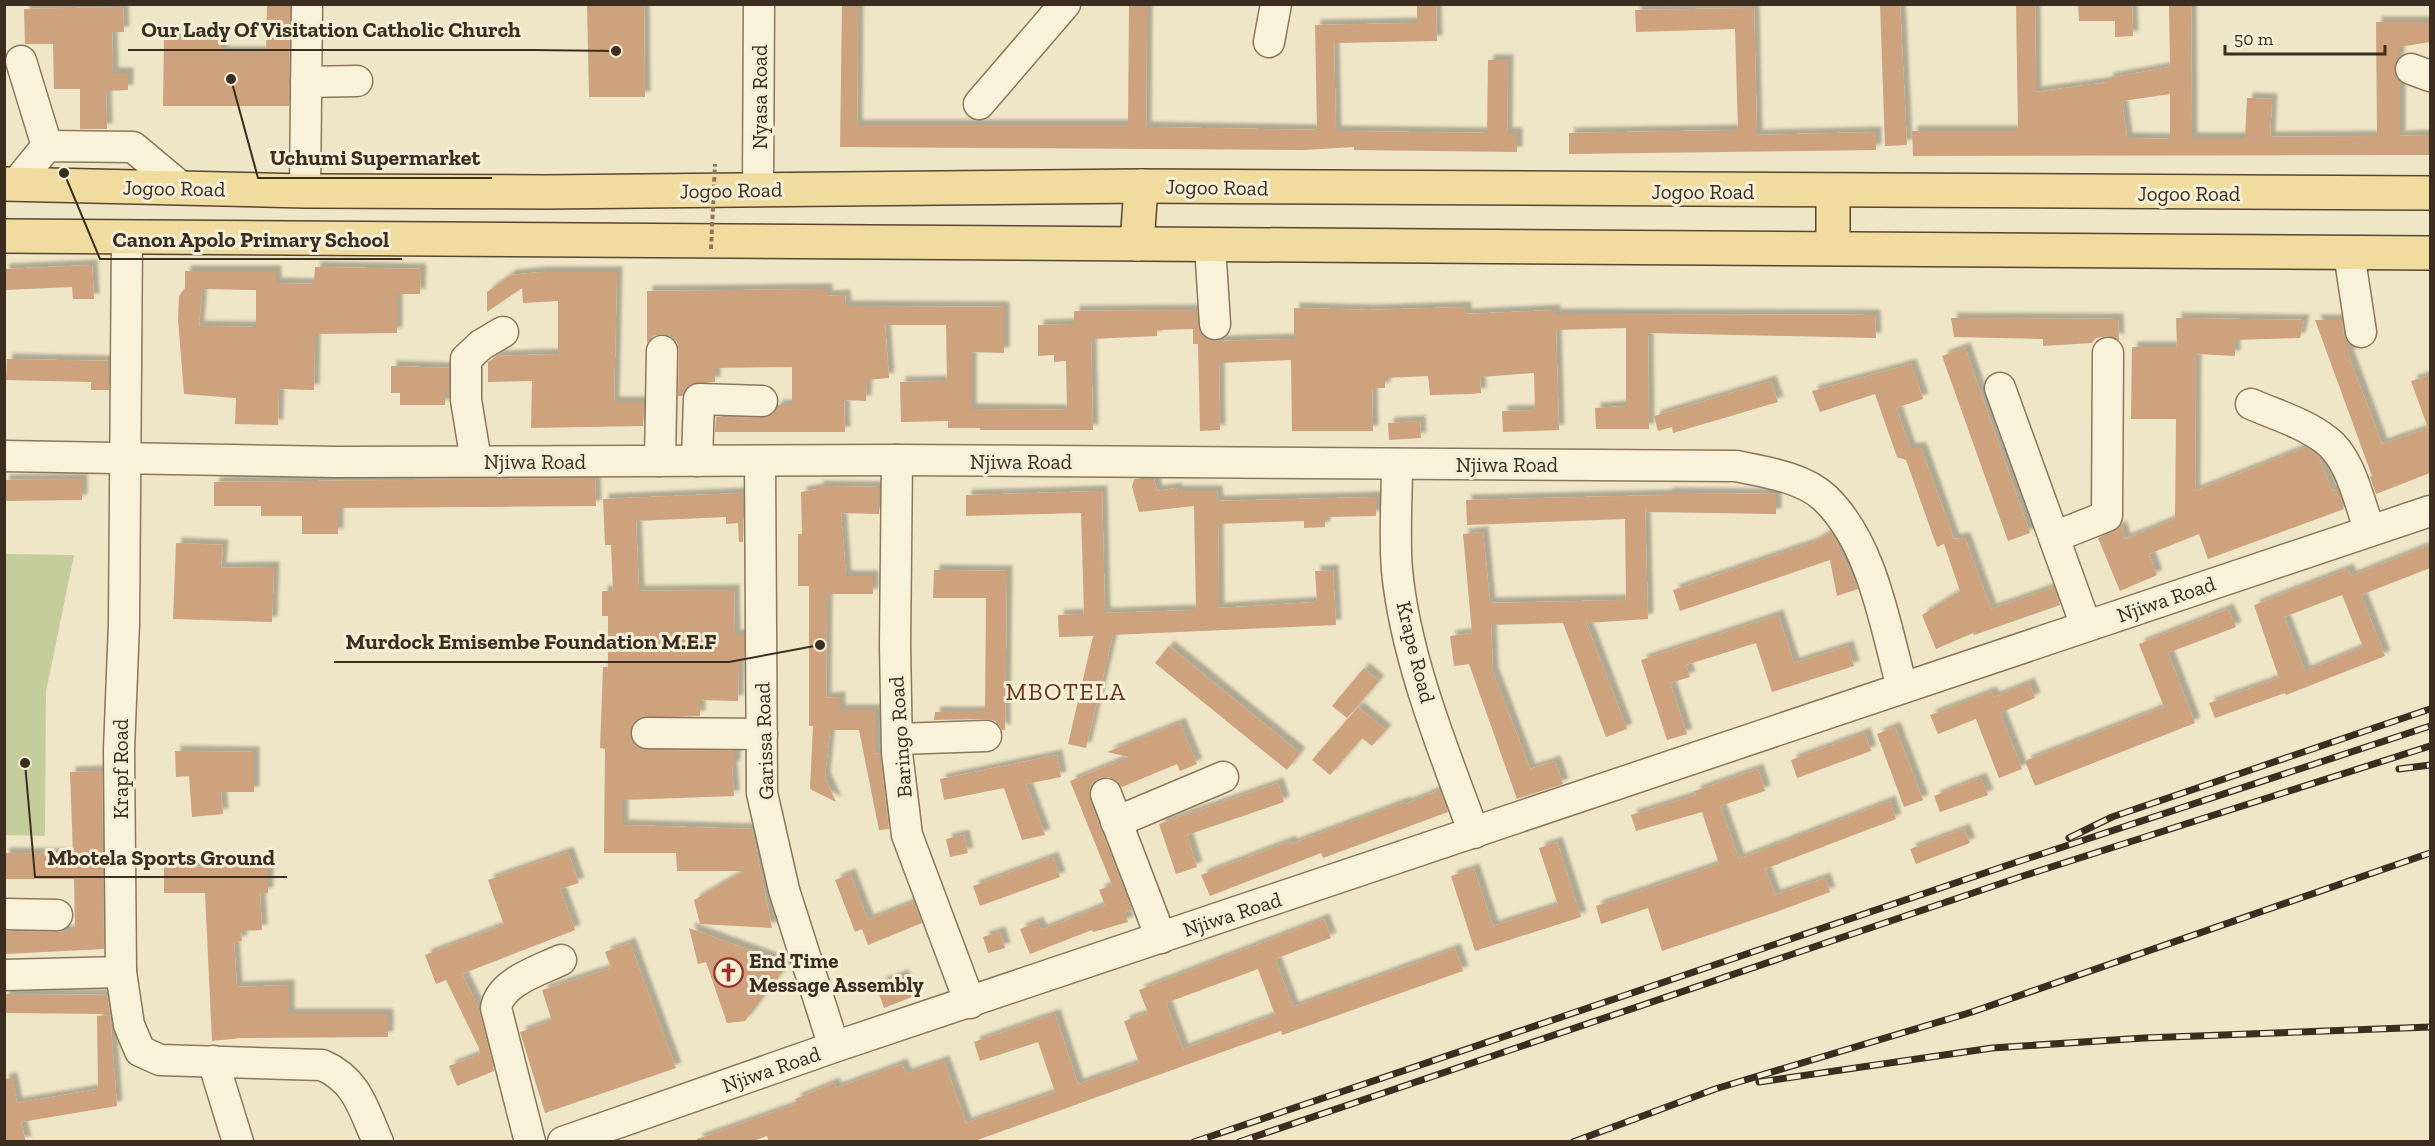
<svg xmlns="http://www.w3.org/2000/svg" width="2435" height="1146" viewBox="0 0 2435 1146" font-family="'Zilla Slab',serif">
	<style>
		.pitch { fill: #c5cd9b }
		.building { fill: #cda27d; fill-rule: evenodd; filter: url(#shadow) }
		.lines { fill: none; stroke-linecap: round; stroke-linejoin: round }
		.minor-casing { stroke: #8b775c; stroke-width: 33 }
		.major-casing { stroke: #594530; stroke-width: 36 }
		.minor { stroke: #f9f2db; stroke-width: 30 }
		.major { stroke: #f1dca0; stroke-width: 33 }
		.rail-casing { stroke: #3b2e20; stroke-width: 7 }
		.rail { stroke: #f6efd7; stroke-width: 4.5; stroke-dasharray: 14; stroke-linecap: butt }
		.path-bridge { stroke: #8b775c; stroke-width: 4; stroke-dasharray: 4.5 3; stroke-linecap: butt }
		.labels { text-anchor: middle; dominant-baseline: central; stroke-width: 6; stroke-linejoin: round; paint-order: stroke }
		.street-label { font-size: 21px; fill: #3b2e20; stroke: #f6efd7 }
		.poi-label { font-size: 21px; font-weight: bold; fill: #3b2e20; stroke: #f6efd7; text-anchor: start }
		.quarter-label { font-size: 24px; letter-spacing: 1.5px; fill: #68311f; stroke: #f6efd7 }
		.leader { fill: none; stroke: #3b2e20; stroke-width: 2 }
		.callout-dot { fill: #3b2e20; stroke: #f6efd7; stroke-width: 2 }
		.callout-label { font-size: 22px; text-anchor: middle; font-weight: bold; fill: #3b2e20; stroke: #f6efd7; stroke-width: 6; stroke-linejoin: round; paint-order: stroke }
	</style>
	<defs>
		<filter id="shadow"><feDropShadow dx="5.5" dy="-5.5" stdDeviation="1.5" flood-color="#0004"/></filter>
	</defs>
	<rect width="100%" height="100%" fill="#efe5c7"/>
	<path class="pitch" d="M5 554 74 555 46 692 45 836 5 835Z"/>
	<g class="building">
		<path d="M267 4H290L289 106H163L164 36H223V52H266Z"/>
		<path d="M587 4H644L645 97H589Z"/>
		<path d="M842 4H858L857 125H1128L1129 4H1147L1146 127 1317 130 1315 25 1417 23V4H1436L1437 41 1334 43 1336 131 1487 133 1488 60H1508L1507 133H1517V152L1354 150V147L1304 150 840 147Z"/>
		<path d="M1880 4H1900L1907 145 1885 146Z"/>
		<path d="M2016 4H2035L2036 92 2108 82V78L2170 67 2169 4H2191L2192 138H2245L2247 98 2272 99 2270 137 2377 136 2376 22H2430V42L2399 47V57L2394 71 2400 81V136L2430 135V155L1913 156 1912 131H2018ZM2170 94V139L2127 138 2122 101Z"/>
		<path d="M2078 4H2132L2133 36 2115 37V21H2079Z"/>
		<path d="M123 7 124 32H112L113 73H128V90L106 91 107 129H80V89H54L53 44H25L24 9Z"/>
		<path d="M1754 8 1757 135 1876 132V150L1569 154V133L1738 130 1735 29 1636 32 1635 10Z"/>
		<path d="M92 265 94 299H73L72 287 4 290V269Z"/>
		<path d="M315 267 421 269 420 294H397V333L315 334 314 390 279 389 278 425 235 424 236 398 184 394 178 319 179 296 185 288V271H276V283L314 284ZM202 289 256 290V327L199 326Z"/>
		<path d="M541 272H617L614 402H644L643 426 531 428 532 381 488 382V362L497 356 558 354V301L523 303 522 288 487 312V292L511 275Z"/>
		<path d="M827 289V296L845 295 846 306 1004 307V353L971 352V409L1067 410 1066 361 1054 362V355L1038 356V325L1074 324V311L1197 310 1201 334 1208 340 1220 341 1294 339V308L1368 310 1466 307V314L1555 310V314L1875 315 1876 338 1648 333 1649 429H1596L1595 408 1626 406V328L1556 330 1559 430 1503 432 1502 411 1535 410 1534 373 1480 377 1481 393 1471 394 1430 395 1428 376 1385 378V388H1372L1373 431H1292L1291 360 1219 363 1220 430 1200 431 1198 344H1193V329L1157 330V336L1091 339 1093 430H980V428H948V421L901 422 900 382 947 381 946 325H885L889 378 867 380 866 401 844 400 845 432H715L716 417 762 418 771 416 778 405H792V367L715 368V382L691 384 683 396H678L679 351 677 342 670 336 662 334 653 336 647 343V291Z"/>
		<path d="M1951 318 2118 319 2119 340 2108 336 2096 338 2092 343 2043 346V339L1954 337Z"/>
		<path d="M2176 318 2304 320 2300 338 2235 340V356L2196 354 2195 491 2306 447 2319 457 2332 491 2337 489 2344 509 2208 559 2199 534 2149 554 2157 575 2120 591 2098 538 2121 526 2125 539 2175 519 2176 419H2131L2132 347H2177Z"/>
		<path d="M2315 320H2342L2344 335 2349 344V357L2382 444 2428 428 2411 381 2430 375V473L2376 494 2370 477 2372 476Z"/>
		<path d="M1965 348 2030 533 2008 541 1942 356Z"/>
		<path d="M7 359 109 361V390H91V382L6 380Z"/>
		<path d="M1911 364 1923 399 1896 408 1910 448H1921L1954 539 1965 538 1991 609 2054 587 2060 605 1974 635 1973 633 1936 649 1922 615 1960 591 1944 544 1937 547 1906 460 1897 457 1875 394 1820 412 1812 391Z"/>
		<path d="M391 366 449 368V391H445V405H400V393H391Z"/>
		<path d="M1771 381 1778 402 1673 433 1672 427 1658 431 1654 416Z"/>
		<path d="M1420 421 1421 438 1389 440 1388 423Z"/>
		<path d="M595 478 596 506 338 508V534H302V516H261V506H214V482Z"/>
		<path d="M82 479V500L4 501V480Z"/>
		<path d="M1134 479H1154L1157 491 1176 488 1177 491H1217L1218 501 1376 497V516L1325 517V527L1304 528V521L1218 524 1219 608 1317 602 1315 571 1333 570 1336 625 1113 635 1086 748 1068 744 1093 636 1059 637 1058 615 1084 614 1081 513 966 516V495L1102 491 1105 613 1196 610 1194 506 1139 512 1132 487Z"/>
		<path d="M818 486 879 487V514L841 513 846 576H873V594H827L826 698 840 697V710H876V754L880 753 889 829 879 830 859 730H830L825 777 836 802 810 789 813 726H809V586H798V534H802L801 492 818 489Z"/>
		<path d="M743 493V542H739L738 523 726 524V517L636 521 639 591 734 590 735 635H744V662H739L738 701 700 700V716L639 718 632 725V741L638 747 647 750 735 751V766H732L734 796 623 800V825L752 829 772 928 700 924 694 900 744 871H677L676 853H604L605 749 600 748 603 667H608V616H602V591H613L611 545H605L603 499Z"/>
		<path d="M1667 493 1776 494V514L1647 512 1645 507 1648 619 1586 623 1627 729 1606 737 1563 623 1491 625 1493 672 1530 769 1555 761 1563 784 1517 799 1469 664 1454 666 1450 636 1472 633 1463 534 1483 532 1490 603 1626 600 1625 519 1467 525 1466 500 1667 495Z"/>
		<path d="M1831 532 1858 589 1837 596 1830 560 1680 611 1673 590 1812 543Z"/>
		<path d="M176 543 223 545 221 568 274 567 272 622 173 619Z"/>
		<path d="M2430 545V568L2361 595 2385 656 2286 695 2285 693 2215 718 2209 703 2279 678 2254 605 2348 569 2351 576ZM2342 595 2363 647 2305 671 2284 617Z"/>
		<path d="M934 570 1007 571 1005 730H1002L995 721 986 719 934 720 935 712H985L986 598H933Z"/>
		<path d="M2228 609 2236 627 2168 653 2195 723 2035 786 2025 761 2164 707 2139 644Z"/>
		<path d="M1778 615 1794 663 1848 646 1854 666 1772 692 1756 643 1686 665 1690 677 1670 683 1687 734 1667 740 1641 660Z"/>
		<path d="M1169 646 1300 753 1287 770 1155 663Z"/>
		<path d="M1364 668 1379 681 1347 718 1332 706Z"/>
		<path d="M2029 683 2035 698 2000 713 2022 769 1999 778 1976 719 1938 734 1930 715 1991 692 1994 697Z"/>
		<path d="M1358 707 1386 730 1372 746 1362 738 1330 775 1312 760Z"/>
		<path d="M1180 723 1197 764 1180 771 1177 764 1122 787 1109 777 1100 778 1093 783 1089 791 1090 800 1132 910 1125 912 1128 922 1093 932 1092 930 1030 954 1020 929 1038 922 1041 930 1105 905 1099 890 1112 885 1070 781 1129 757 1107 752Z"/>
		<path d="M1895 727 1923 800 1904 807 1877 734Z"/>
		<path d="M1865 733 1871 751 1797 778 1791 760Z"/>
		<path d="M175 751 254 752V792H221L223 814 192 817 189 776 176 777Z"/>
		<path d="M1057 755 1061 777 1026 784 1045 835 1022 840 1004 788 944 800 940 779Z"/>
		<path d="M1758 769 1765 791 1720 806 1739 859 1890 801 1896 819 1765 869 1775 895 1825 878 1830 892 1779 911 1662 951 1648 908 1601 924 1596 906 1719 864 1702 812 1636 831 1631 815 1696 795 1695 791Z"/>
		<path d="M102 771 104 949 4 954V931L57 932 75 930 74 879H4V853L73 854 70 772Z"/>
		<path d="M1981 778 1988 795 1940 812 1934 796Z"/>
		<path d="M1278 783 1284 802 1187 835 1197 867 1176 874 1159 824Z"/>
		<path d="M1439 790 1448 812 1323 858 1321 853 1210 896 1201 875 1290 841 1291 844 1405 802 1406 804Z"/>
		<path d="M1964 829 1970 843 1916 864 1910 849Z"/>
		<path d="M964 835 968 853 950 857 946 839Z"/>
		<path d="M1557 842 1581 917 1475 951 1451 876 1474 869 1493 926 1558 905 1539 848Z"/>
		<path d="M568 852 579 883 560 889 575 930 462 974 479 1009 494 1071 457 1086 449 1066 480 1054 479 1048 446 980 436 984 425 955 504 925 488 880Z"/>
		<path d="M1053 857 1060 877 980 906 973 886Z"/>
		<path d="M268 866V893H260L262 930 241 931 242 941 234 942 237 987 289 985V1014H388V1037L241 1038 212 1041 205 893H164V867Z"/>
		<path d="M850 874 868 920 914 902 922 923 868 945 862 929 855 932 835 880Z"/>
		<path d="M1324 919 1331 938 1275 959 1293 1007 1455 949 1463 971 1282 1035 1281 1031 972 1142H769L767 1136 750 1142H697V1139L797 1104 795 1099 834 1083 836 1088 902 1064 906 1074 944 1061 966 1123 1055 1092 1038 1042 980 1061 974 1042 1055 1014 1078 1084 1139 1063 1124 1021 1148 1013 1139 990ZM1258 969 1275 1015 1183 1049 1166 1003Z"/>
		<path d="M689 928 788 964 745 1021 727 1023 706 962 698 964Z"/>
		<path d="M1000 932 1005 948 988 953 983 937Z"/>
		<path d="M630 943 676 1068 545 1113 520 1032 552 1021 542 990 611 968 605 952Z"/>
		<path d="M903 975 912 997 884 1008 878 991 883 990 880 983Z"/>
		<path d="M4 994 107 995 110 1014 4 1013Z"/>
		<path d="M110 1015 117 1106 21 1122 26 1142H4V1079L12 1078 17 1103 98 1089 97 1016Z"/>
	</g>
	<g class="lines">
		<defs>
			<g id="minor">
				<path d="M1269 42 1276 4"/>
				<path d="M21 61 47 146"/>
				<path d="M2411 69 2430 76"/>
				<path d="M306 82 357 81"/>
				<path d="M979 104 1065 4"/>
				<path d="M16 184 47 146 133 147 182 188"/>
				<path d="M758 189 759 4"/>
				<path d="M305 191 307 4"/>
				<path d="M127 237 124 623 119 750 121 972 129 1025 140 1051 160 1060 322 1065C357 1080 363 1108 378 1142"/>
				<path d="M1210 245 1215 324"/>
				<path d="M2349 253 2361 332"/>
				<path d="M2000 388 2086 626"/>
				<path d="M2251 404C2276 415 2304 423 2326 440 2351 458 2359 503 2370 531"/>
				<path d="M4 456 336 462 897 460 1736 466C1764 472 1803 477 1825 498 1873 544 1885 626 1902 687"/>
				<path d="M897 460 895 645 897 753 907 835 970 1003"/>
				<path d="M476 461 466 400V359L481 345 503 332"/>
				<path d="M660 461 662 351"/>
				<path d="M697 461 699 399 762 401"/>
				<path d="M760 462 762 793 784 890 834 1047"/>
				<path d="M1397 464C1397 499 1394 535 1397 570 1405 657 1444 752 1474 833"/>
				<path d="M2054 537 2107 516 2108 353"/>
				<path d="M647 733 762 734"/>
				<path d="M897 739 986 736"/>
				<path d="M1106 794 1161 938"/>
				<path d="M1116 822 1223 777"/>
				<path d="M4 914 57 915"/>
				<path d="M4 975 121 972"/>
				<path d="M213 1061 238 1142"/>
				<path d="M530 1142 496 1008C500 982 540 970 561 960"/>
				<path d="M563 1142 834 1047 2430 511"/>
			</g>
			<g id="major">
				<path d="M4 184 305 191 545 192 1141 186 2430 193"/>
				<path d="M4 236C813 244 1622 246 2430 253"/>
				<path d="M1137 244 1141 186"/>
				<path d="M1833 247V192"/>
			</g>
		</defs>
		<use href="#minor" class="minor-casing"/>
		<use href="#major" class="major-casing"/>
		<use href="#minor" class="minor"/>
		<use href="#major" class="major"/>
		<defs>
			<g id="rail">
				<path d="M2399 769 2430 765"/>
				<path d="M2069 838 2112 817 2430 709"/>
				<path d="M1759 1082 1992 1048 2144 1038 2430 1027"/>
				<path d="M1194 1142 2017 862 2430 726"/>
				<path d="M1239 1142 2023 876 2430 746"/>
				<path d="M1573 1142 1715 1089 1972 1012 2430 853"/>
			</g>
		</defs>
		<use href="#rail" class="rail-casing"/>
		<use href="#rail" class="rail"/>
		<path class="path-bridge" d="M711 249 715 164"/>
	</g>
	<defs>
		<symbol id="church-ring" viewBox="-11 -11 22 22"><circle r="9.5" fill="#f6efd7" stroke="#9a302b" stroke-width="1.5"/><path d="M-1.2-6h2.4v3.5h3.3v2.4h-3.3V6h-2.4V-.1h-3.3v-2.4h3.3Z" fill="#9a302b"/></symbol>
	</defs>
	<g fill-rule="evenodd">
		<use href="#church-ring" x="712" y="956" width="33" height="33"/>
	</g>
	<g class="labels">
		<g class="street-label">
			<text transform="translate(759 97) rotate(-90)">Nyasa Road</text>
			<text transform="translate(1217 187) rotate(1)">Jogoo Road</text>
			<text transform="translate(174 188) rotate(1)">Jogoo Road</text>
			<text transform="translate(731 190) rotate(-1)">Jogoo Road</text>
			<text x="1703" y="191">Jogoo Road</text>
			<text x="2189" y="193">Jogoo Road</text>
			<text x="535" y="461">Njiwa Road</text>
			<text x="1021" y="461">Njiwa Road</text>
			<text x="1507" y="464">Njiwa Road</text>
			<text transform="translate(2166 599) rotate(-19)">Njiwa Road</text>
			<text transform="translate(1416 652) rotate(76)">Krape Road</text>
			<text transform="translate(900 737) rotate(-94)">Baringo Road</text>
			<text transform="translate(764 741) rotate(-92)">Garissa Road</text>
			<text transform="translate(120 769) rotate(-90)">Krapf Road</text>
			<text transform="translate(1232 914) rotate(-18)">Njiwa Road</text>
			<text transform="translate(771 1069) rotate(-19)">Njiwa Road</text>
		</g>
		<g class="poi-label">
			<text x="749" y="960">End Time<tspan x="749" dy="24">Message Assembly</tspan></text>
		</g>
		<g class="quarter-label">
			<text x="1066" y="691">MBOTELA</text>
		</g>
	</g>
	<path class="leader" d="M616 51L533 50H128M231 79L258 178H492M64 173L100 259H402M820 645L729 662H334M25 763L35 877H287"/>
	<g class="callout-dot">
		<circle cx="616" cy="51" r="6"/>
		<circle cx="231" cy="79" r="6"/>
		<circle cx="64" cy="173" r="6"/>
		<circle cx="820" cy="645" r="6"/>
		<circle cx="25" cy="763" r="6"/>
	</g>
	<g class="callout-label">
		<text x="331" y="37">Our Lady Of Visitation Catholic Church</text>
		<text x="375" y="165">Uchumi Supermarket</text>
		<text x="251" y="247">Canon Apolo Primary School</text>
		<text x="531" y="649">Murdock Emisembe Foundation M.E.F</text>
		<text x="161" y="865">Mbotela Sports Ground</text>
	</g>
	<rect width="2435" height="1146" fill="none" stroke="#3b2e20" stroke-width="12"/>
	<path d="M2225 45v9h160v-9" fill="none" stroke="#3b2e20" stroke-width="3"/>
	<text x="2234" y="45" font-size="18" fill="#3b2e20" stroke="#f6efd7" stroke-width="4.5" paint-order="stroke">50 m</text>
</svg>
